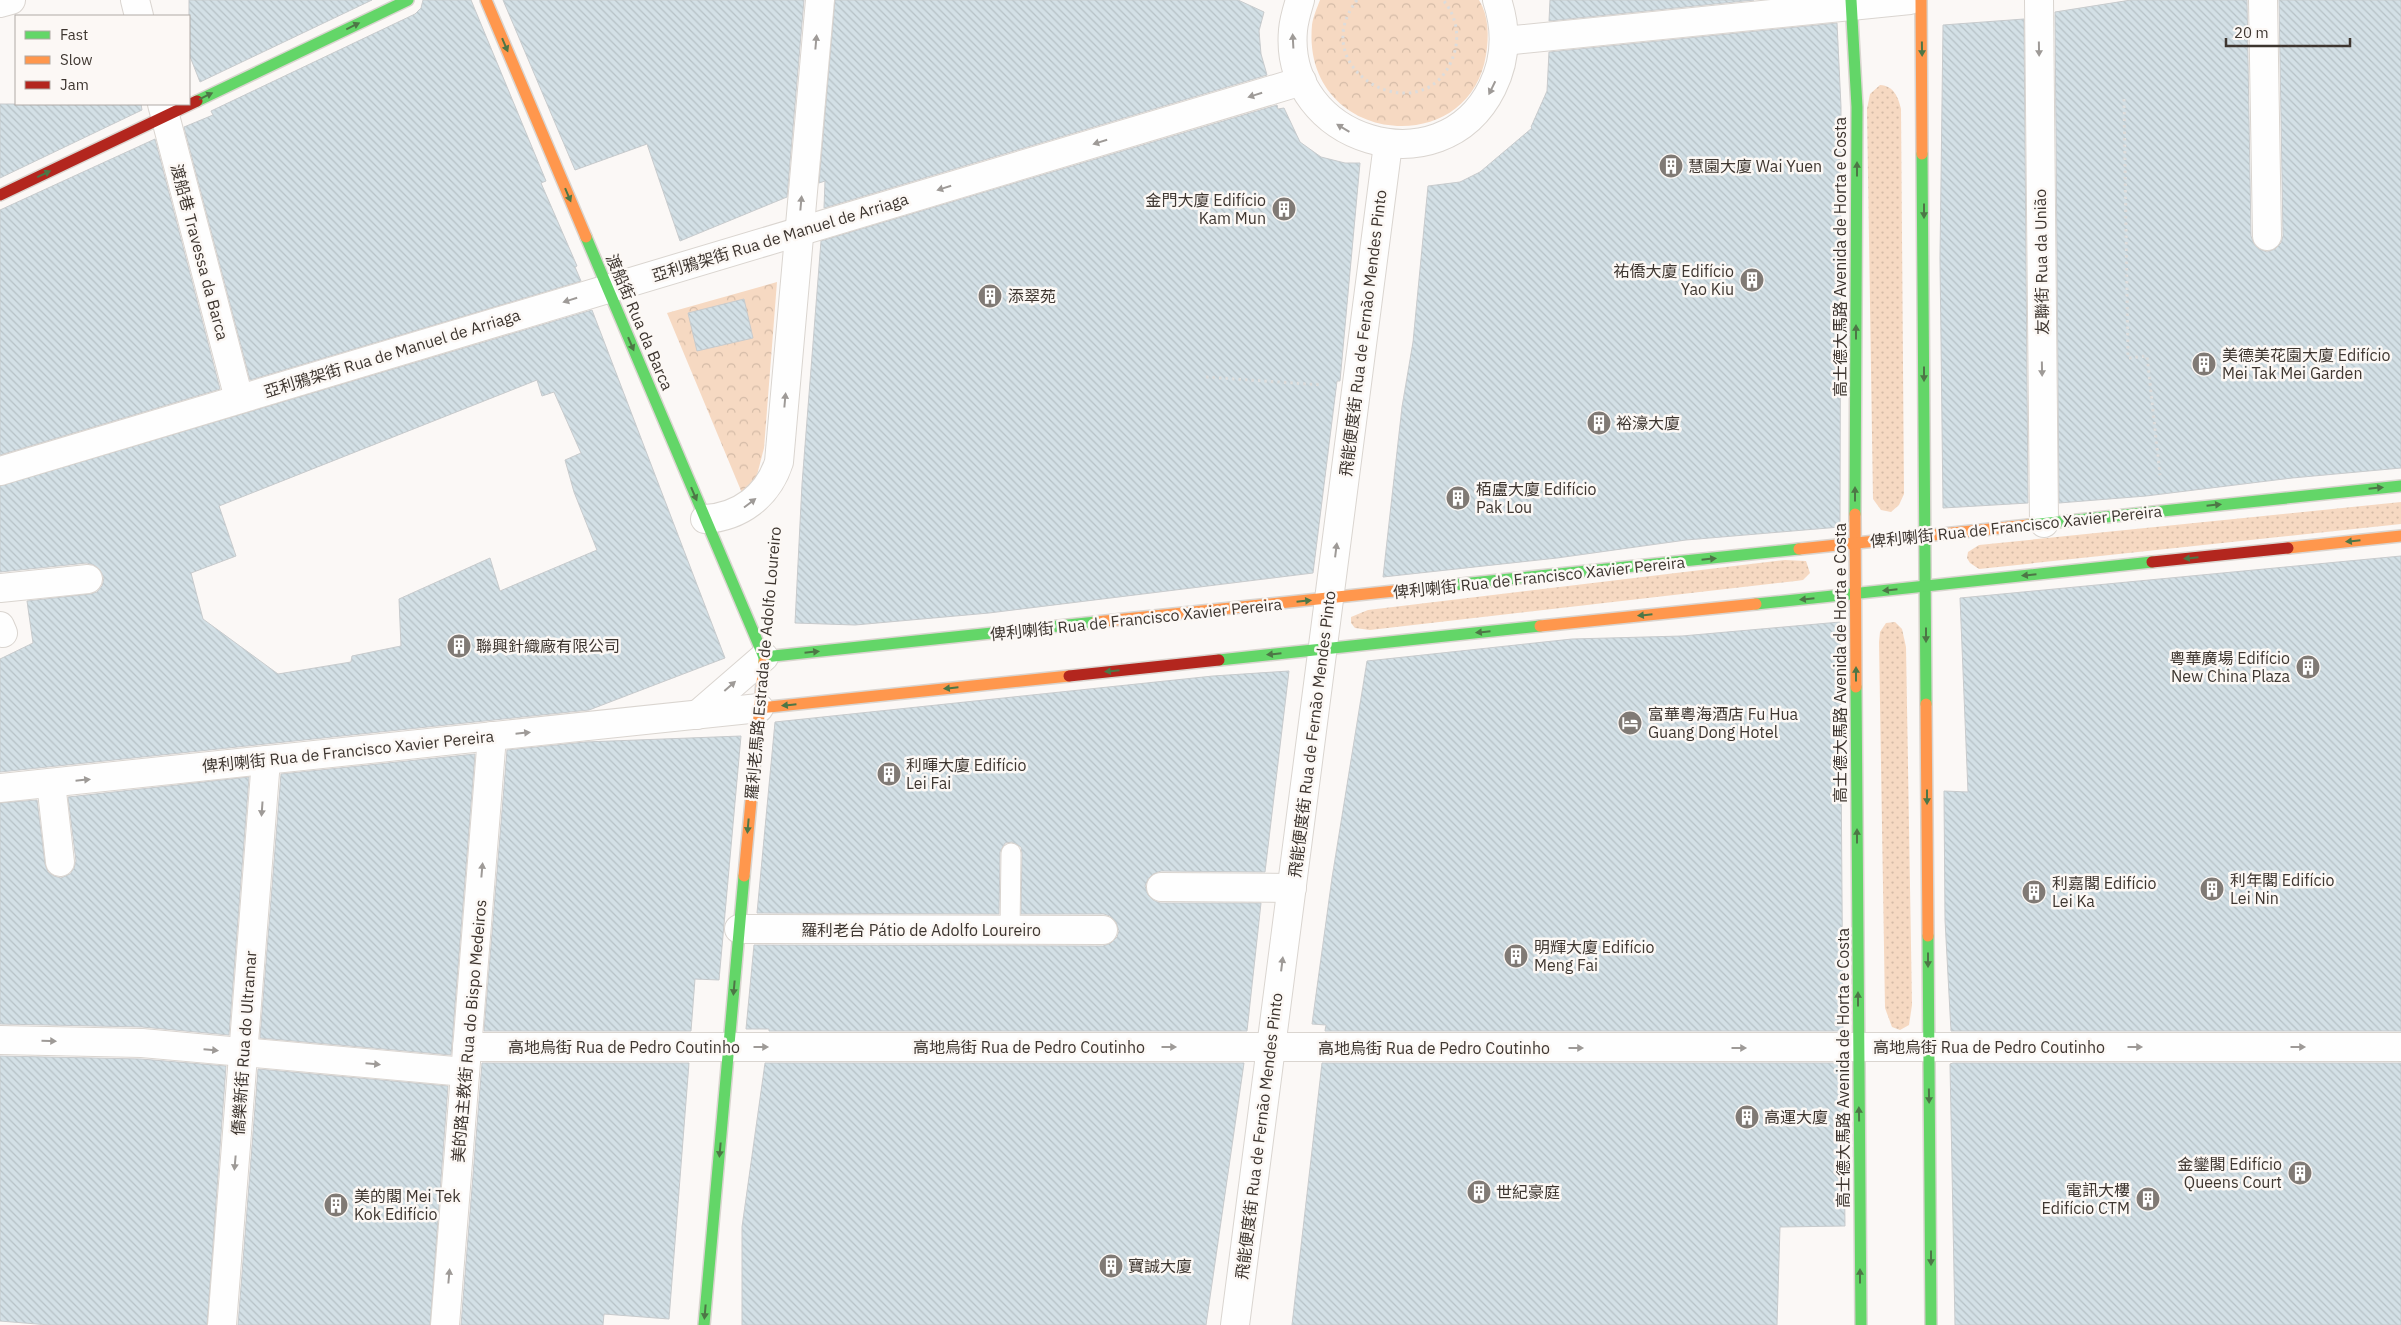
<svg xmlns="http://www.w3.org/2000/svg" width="2401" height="1325" viewBox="0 0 2401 1325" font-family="'IBM Plex Sans','Noto Sans SC',sans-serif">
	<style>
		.grass { fill: url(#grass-dots) }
		.park { fill: url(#park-crowns) }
		.building { fill: url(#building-back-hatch); stroke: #c8cbcd; fill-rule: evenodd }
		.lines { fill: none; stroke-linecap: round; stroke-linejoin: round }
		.lane-casing { stroke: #dad5d0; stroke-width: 21 }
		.street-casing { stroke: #dad5d0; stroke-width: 30 }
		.fast-casing { stroke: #dad5d0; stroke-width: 14 }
		.slow-casing { stroke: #dad5d0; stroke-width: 14 }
		.jam-casing { stroke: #dad5d0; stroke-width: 14 }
		.path { stroke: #dddcdb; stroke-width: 3; stroke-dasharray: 2.5 4; stroke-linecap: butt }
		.lane { stroke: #fefefe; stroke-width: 19 }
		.street { stroke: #fefefe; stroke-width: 28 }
		.fast { stroke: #63d668; stroke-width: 11 }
		.slow { stroke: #ff974d; stroke-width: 11 }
		.jam { stroke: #b3261e; stroke-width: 11 }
		.oneway { fill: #4d7646 }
		.oneway2 { fill: #9e9a97 }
		.labels { text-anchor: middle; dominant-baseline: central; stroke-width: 5; stroke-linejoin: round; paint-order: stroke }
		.poi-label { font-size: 16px; fill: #3e3630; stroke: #fcf8f5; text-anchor: start }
		.street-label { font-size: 16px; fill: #3e3630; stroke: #fcf8f5 }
	</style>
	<defs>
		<pattern id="grass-dots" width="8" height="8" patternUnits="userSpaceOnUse" patternTransform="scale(1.25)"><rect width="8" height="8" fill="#f6d9c2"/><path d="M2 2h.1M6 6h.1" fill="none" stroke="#d4bba7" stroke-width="1.8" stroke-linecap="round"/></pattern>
		<pattern id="park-crowns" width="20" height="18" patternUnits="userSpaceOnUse" patternTransform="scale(1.25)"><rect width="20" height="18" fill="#f6d9c2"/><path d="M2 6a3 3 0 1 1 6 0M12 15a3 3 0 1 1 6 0" fill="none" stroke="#d4bba7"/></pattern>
		<pattern id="building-back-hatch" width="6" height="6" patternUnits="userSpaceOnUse" patternTransform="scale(1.25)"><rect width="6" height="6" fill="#d3e0e6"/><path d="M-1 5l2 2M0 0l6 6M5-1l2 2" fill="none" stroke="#b6c1c6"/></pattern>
	</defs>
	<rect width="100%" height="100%" fill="#fbf8f6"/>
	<g class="grass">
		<path d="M1880 85C1894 86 1898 97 1901 109L1904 494 1899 505 1891 512 1881 510 1873 499 1867 109 1870 94Z"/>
		<path d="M2401 502V524L1979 569 1970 563 1967 558 1968 552 1979 545Z"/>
		<path d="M1785 560 1806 561 1810 573 1803 580 1796 581 1370 630 1355 628 1351 623V617L1368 610Z"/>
		<path d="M1895 622 1902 629 1906 647 1912 1005 1909 1025 1900 1030 1892 1027 1885 1008 1879 642 1880 632 1886 623Z"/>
	</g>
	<g class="park">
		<path d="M1320 0H1479C1489 16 1489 37 1486 55 1469 162 1301 145 1312 25 1313 17 1317 8 1320 0Z"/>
		<path d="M777 282 764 448 756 479 751 487 742 493 667 313Z"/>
	</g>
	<g class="building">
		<path d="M189 0H372L200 82 189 54Z"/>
		<path d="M423 0H471L546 181 541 183 577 266 575 267 581 281 250 380 184 127 213 115 211 111 415 14 421 8Z"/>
		<path d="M503 0H804L787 197 680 241 647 144 575 170Z"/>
		<path d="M835 0H1238L1264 12 1259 31 1261 54 1267 75 824 208 825 181 819 183Z"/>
		<path d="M1550 0H1754L1549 21Z"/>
		<path d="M2131 0H2247L2251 236 2254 244 2259 249 2267 252 2275 249 2281 243 2283 236 2279 0H2401V468L2292 478 2146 496 2059 503 2055 12Z"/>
		<path d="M2024 19 2028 503 1943 508 1940 258 1943 25Z"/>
		<path d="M1837 23 1841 107 1840 527 1686 540 1557 558 1383 577 1402 407 1413 342 1428 186 1460 182 1480 172 1532 128 1531 127 1547 91 1549 52Z"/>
		<path d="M0 104H141L142 110 0 178Z"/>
		<path d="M1277 105 1278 109 1284 108 1300 142 1321 157 1345 163H1360L1340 381H1337L1313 573 989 613 855 625 795 623 802 484 821 241Z"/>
		<path d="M155 139 220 389 0 455V210Z"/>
		<path d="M744 299 753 338 697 351 688 313Z"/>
		<path d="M592 310 725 658 589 710 0 772V659L33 643 27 601 90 594 97 592 102 586 104 578 100 570 94 565 87 563 0 572V486ZM537 380 542 396 554 392 581 453 565 460 574 492 597 550 500 591 490 558 399 599 401 646 352 656 351 662 278 674 203 619 191 573 236 556 219 506Z"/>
		<path d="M2401 556V1031H1951L1945 920 1944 791 1968 792 1960 598Z"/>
		<path d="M1840 622 1843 1031H1325L1326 1025 1312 1024 1332 878 1367 661 1572 639 1682 636Z"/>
		<path d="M1289 671 1265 872 1161 871 1153 874 1148 879 1145 886 1148 895 1153 900 1160 903H1261L1247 1031H769V1029H746L754 945 1103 946 1111 943 1117 937 1119 931 1116 922 1110 916 1104 914H1021L1022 853 1021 847 1012 842 1005 843 1000 852 999 914 757 913 775 722 1213 676Z"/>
		<path d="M741 736 719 980 695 979 691 1031H484L507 750 585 742Z"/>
		<path d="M475 754 451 1055 260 1038 281 774Z"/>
		<path d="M249 777 229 1035 142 1027 0 1024V803L37 800 45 864 48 872 54 876 61 878 70 874 74 868 76 861 68 797Z"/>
		<path d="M0 1056 141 1059 226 1066 207 1325H49L0 1321Z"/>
		<path d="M482 1063H689L669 1319 604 1314 603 1325H461Z"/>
		<path d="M765 1063H1244L1206 1325H742V1227Z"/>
		<path d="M1322 1063H1843L1845 1226 1780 1227 1777 1325H1292Z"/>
		<path d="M1953 1063H2401V1325H1955L1950 1064Z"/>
		<path d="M258 1069 448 1086 430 1325H238Z"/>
	</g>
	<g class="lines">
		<defs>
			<path id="lane" d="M1010 930 1011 853"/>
			<g id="street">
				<path d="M135 0 139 16"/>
				<path d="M1300 0C1297 10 1294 19 1293 30 1283 141 1441 190 1492 88 1506 60 1507 30 1497 0"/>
				<path d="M2039 0 2044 523"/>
				<path d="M2263 0 2267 236"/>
				<path d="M0 3 11 0"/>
				<path d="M1504 41 1910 0"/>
				<path d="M162 104 239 399"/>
				<path d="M0 471 1302 81"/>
				<path d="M705 519C740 517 768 496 779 462L820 0"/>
				<path d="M0 588 88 579"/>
				<path d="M0 626 3 633"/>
				<path d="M697 715 764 657"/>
				<path d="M51 783 60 862"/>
				<path d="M0 788 759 708"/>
				<path d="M1161 887 1292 888"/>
				<path d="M739 929 1103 930"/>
				<path d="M0 1040 142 1043 465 1072"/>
				<path d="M467 1047H2401"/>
				<path d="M222 1325 266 760"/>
				<path d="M445 1325 492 736"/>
				<path d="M1235 1325 1388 144"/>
			</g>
			<g id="fast">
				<path d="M1851 0 1857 107 1855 514"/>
				<path d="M197 101 408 0"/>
				<path d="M1922 154 1926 704"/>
				<path d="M586 237 764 657V662"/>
				<path d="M2029 525 2401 486"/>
				<path d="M1404 590 1799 549"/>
				<path d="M1756 604 2152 562"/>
				<path d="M764 657 1096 622"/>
				<path d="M1219 660 1540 626"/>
				<path d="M1856 687 1861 1325"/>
				<path d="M1928 936 1931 1325"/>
				<path d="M704 1325 744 876"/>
			</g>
			<g id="slow">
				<path d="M486 0 586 237"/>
				<path d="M1921 0 1922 154"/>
				<path d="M1855 514 1856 687"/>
				<path d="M2288 548 2401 536"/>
				<path d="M1799 549 2029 525"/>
				<path d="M1096 622 1404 590"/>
				<path d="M1540 626 1756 604"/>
				<path d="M1926 704 1928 936"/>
				<path d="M759 708 1069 676"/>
				<path d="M744 876 764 662"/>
			</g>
			<g id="jam">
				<path d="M0 195 197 101"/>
				<path d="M2152 562 2288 548"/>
				<path d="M1069 676 1219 660"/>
			</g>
		</defs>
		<use href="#lane" class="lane-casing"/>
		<use href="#street" class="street-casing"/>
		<use href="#fast" class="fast-casing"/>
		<use href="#slow" class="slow-casing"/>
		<use href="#jam" class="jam-casing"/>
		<g class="path">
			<path d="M1357 0C1301 73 1428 137 1454 54 1460 35 1456 15 1443 0"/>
			<path d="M2124 99 2128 358 2147 356 2160 475"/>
			<path d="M1206 377 1322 385"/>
			<path d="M770 578 775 529"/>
		</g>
		<use href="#lane" class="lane"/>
		<use href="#street" class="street"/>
		<use href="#fast" class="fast"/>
		<use href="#slow" class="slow"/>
		<use href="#jam" class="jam"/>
	</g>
	<defs><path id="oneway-solid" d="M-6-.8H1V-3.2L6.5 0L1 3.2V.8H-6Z" transform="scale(1.25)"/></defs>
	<g class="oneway">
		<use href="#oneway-solid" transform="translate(353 26) rotate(-26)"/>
		<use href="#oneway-solid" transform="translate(505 45) rotate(67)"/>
		<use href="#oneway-solid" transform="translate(1922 49) rotate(89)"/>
		<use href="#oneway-solid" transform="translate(206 96) rotate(-26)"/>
		<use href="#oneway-solid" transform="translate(1857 169) rotate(-90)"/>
		<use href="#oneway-solid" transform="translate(44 174) rotate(-25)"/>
		<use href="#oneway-solid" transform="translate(568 195) rotate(67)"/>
		<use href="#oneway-solid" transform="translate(1924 211) rotate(90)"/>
		<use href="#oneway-solid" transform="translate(1856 332) rotate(-90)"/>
		<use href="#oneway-solid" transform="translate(631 344) rotate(67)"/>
		<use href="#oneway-solid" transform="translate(1924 374) rotate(90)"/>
		<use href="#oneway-solid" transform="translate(2376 488) rotate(-6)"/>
		<use href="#oneway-solid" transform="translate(694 494) rotate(67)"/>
		<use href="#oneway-solid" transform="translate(1855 494) rotate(-90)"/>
		<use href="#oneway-solid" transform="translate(2214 505) rotate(-6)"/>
		<use href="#oneway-solid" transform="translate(2353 541) rotate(174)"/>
		<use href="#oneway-solid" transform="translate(2191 558) rotate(174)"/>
		<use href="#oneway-solid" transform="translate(1709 559) rotate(-6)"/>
		<use href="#oneway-solid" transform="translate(2029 575) rotate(174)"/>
		<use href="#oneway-solid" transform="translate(1890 590) rotate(174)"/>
		<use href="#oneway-solid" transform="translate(1807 599) rotate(174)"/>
		<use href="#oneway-solid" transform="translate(1304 601) rotate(-6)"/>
		<use href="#oneway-solid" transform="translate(1645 615) rotate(174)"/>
		<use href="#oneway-solid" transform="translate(1483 632) rotate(174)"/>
		<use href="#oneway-solid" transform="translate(1926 635) rotate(90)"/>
		<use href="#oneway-solid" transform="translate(812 652) rotate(-6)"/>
		<use href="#oneway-solid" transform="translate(1274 654) rotate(174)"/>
		<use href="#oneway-solid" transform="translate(1112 671) rotate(174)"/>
		<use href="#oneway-solid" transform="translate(1856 674) rotate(-90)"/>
		<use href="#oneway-solid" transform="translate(951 688) rotate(174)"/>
		<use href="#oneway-solid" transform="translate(789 705) rotate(174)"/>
		<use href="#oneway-solid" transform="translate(1927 797) rotate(90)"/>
		<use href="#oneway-solid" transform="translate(748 826) rotate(95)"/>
		<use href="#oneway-solid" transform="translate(1857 836) rotate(-90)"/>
		<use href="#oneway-solid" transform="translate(1928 960) rotate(90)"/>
		<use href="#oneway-solid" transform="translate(734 988) rotate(95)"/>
		<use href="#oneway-solid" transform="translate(1858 999) rotate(-90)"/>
		<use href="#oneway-solid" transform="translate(1929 1096) rotate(89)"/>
		<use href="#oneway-solid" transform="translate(1859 1114) rotate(-91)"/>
		<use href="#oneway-solid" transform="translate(720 1150) rotate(95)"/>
		<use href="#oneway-solid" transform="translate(1931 1258) rotate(90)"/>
		<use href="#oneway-solid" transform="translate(1860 1276) rotate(-90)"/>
		<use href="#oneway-solid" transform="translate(705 1312) rotate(95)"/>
	</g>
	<g class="oneway2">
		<use href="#oneway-solid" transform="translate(1293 41) rotate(-93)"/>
		<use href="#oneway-solid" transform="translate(816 42) rotate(-85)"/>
		<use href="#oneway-solid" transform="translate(2039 49) rotate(89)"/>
		<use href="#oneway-solid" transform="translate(1492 88) rotate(116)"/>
		<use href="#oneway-solid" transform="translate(1255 95) rotate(163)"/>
		<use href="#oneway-solid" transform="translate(1343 128) rotate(-149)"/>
		<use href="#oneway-solid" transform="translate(1100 142) rotate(163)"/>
		<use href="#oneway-solid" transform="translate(944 188) rotate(163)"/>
		<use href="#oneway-solid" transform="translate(801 203) rotate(-85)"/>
		<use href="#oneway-solid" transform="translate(570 300) rotate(163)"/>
		<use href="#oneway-solid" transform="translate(2042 369) rotate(89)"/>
		<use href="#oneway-solid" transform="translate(785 400) rotate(-85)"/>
		<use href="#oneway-solid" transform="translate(750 503) rotate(-37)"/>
		<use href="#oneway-solid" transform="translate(1336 550) rotate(-83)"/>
		<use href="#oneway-solid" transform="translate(730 686) rotate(-41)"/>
		<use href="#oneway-solid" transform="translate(523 733) rotate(-6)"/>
		<use href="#oneway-solid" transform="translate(83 780) rotate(-6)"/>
		<use href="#oneway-solid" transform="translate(262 809) rotate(94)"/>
		<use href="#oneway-solid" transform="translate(482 870) rotate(-85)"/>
		<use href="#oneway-solid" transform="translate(1282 964) rotate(-83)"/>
		<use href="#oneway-solid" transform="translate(49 1041) rotate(1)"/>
		<use href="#oneway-solid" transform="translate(761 1047)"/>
		<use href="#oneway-solid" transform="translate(1169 1047)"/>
		<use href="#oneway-solid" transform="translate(2135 1047)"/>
		<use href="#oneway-solid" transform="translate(2298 1047)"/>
		<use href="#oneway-solid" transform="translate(1576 1048)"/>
		<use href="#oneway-solid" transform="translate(1739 1048)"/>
		<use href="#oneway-solid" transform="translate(211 1050) rotate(5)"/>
		<use href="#oneway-solid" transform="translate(373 1064) rotate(5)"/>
		<use href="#oneway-solid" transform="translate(235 1163) rotate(95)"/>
		<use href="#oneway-solid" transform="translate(449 1276) rotate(-85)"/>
	</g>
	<defs>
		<symbol id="building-disc" viewBox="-11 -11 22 22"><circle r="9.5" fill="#807a75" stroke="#fcf8f5"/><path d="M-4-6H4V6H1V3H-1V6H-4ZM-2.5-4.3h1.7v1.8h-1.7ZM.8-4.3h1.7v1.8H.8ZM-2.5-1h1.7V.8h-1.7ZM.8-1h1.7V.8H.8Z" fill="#fff"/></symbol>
		<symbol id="hotel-disc" viewBox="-11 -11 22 22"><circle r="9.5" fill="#807a75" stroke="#fcf8f5"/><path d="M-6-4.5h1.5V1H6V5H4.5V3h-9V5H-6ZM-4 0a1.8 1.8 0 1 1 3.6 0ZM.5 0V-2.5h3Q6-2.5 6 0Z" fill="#fff"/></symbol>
	</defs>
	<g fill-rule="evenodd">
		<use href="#building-disc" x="1657" y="152" width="28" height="28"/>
		<use href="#building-disc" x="1270" y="195" width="28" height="28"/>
		<use href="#building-disc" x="1738" y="266" width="28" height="28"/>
		<use href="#building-disc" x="976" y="282" width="28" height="28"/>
		<use href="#building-disc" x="2190" y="350" width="28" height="28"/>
		<use href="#building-disc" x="1585" y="409" width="28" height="28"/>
		<use href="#building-disc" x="1444" y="484" width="28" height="28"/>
		<use href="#building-disc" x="445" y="632" width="28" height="28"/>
		<use href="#building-disc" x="2294" y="653" width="28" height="28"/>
		<use href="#hotel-disc" x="1616" y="709" width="28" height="28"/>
		<use href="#building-disc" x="875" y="760" width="28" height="28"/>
		<use href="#building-disc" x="2198" y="875" width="28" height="28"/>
		<use href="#building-disc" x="2020" y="878" width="28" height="28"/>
		<use href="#building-disc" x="1502" y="942" width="28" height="28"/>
		<use href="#building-disc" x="1733" y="1103" width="28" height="28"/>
		<use href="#building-disc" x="2286" y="1159" width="28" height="28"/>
		<use href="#building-disc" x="1465" y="1178" width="28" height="28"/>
		<use href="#building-disc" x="2134" y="1185" width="28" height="28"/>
		<use href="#building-disc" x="322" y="1191" width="28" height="28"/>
		<use href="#building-disc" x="1097" y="1252" width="28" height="28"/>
	</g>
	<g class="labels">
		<g class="poi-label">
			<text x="1688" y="166">慧園大廈 Wai Yuen</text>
			<text x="1266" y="200" text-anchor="end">金門大廈 Edifício<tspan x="1266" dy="18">Kam Mun</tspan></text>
			<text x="1734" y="271" text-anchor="end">祐僑大廈 Edifício<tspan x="1734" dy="18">Yao Kiu</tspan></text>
			<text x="1008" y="296">添翠苑</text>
			<text x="2222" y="355">美德美花園大廈 Edifício<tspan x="2222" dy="18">Mei Tak Mei Garden</tspan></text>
			<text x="1616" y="423">裕濠大廈</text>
			<text x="1476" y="489">栢盧大廈 Edifício<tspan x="1476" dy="18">Pak Lou</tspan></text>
			<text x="476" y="646">聯興針織廠有限公司</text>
			<text x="2290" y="658" text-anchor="end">粵華廣場 Edifício<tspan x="2290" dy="18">New China Plaza</tspan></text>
			<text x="1648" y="714">富華粵海酒店 Fu Hua<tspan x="1648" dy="18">Guang Dong Hotel</tspan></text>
			<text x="906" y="765">利暉大廈 Edifício<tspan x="906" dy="18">Lei Fai</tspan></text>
			<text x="2230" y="880">利年閣 Edifício<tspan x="2230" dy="18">Lei Nin</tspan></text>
			<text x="2052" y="883">利嘉閣 Edifício<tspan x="2052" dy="18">Lei Ka</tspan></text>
			<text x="1534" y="947">明輝大廈 Edifício<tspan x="1534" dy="18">Meng Fai</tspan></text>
			<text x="1764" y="1117">高運大廈</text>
			<text x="2282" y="1164" text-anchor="end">金鑾閣 Edifício<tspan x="2282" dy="18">Queens Court</tspan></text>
			<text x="2130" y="1190" text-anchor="end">電訊大樓<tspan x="2130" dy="18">Edifício CTM</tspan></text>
			<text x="1496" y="1192">世紀豪庭</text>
			<text x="354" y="1196">美的閣 Mei Tek<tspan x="354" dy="18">Kok Edifício</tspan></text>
			<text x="1128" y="1266">寶誠大廈</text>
		</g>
		<g class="street-label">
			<text transform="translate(780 237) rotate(-17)">亞利鴉架街 Rua de Manuel de Arriaga</text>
			<text transform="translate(200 252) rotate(75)">渡船巷 Travessa da Barca</text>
			<text transform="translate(1840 257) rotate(-90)">高士德大馬路 Avenida de Horta e Costa</text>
			<text transform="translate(2041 262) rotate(-91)">友聯街 Rua da União</text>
			<text transform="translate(640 322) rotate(67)">渡船街 Rua da Barca</text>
			<text transform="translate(1363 333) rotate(-83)">飛能便度街 Rua de Fernão Mendes Pinto</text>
			<text transform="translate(392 353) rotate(-17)">亞利鴉架街 Rua de Manuel de Arriaga</text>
			<text transform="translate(2016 526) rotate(-6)">俾利喇街 Rua de Francisco Xavier Pereira</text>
			<text transform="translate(1539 577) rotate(-6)">俾利喇街 Rua de Francisco Xavier Pereira</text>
			<text transform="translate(1136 619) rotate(-6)">俾利喇街 Rua de Francisco Xavier Pereira</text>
			<text transform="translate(763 663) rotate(-85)">羅利老馬路 Estrada de Adolfo Loureiro</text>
			<text transform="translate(1840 663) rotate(-90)">高士德大馬路 Avenida de Horta e Costa</text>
			<text transform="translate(1312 734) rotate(-83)">飛能便度街 Rua de Fernão Mendes Pinto</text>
			<text transform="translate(348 751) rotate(-6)">俾利喇街 Rua de Francisco Xavier Pereira</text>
			<text x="921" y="930">羅利老台 Pátio de Adolfo Loureiro</text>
			<text transform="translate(469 1031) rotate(-85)">美的路主教街 Rua do Bispo Medeiros</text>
			<text transform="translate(244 1043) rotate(-86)">僑樂新街 Rua do Ultramar</text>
			<text x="624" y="1047">高地烏街 Rua de Pedro Coutinho</text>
			<text x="1029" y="1047">高地烏街 Rua de Pedro Coutinho</text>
			<text x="1989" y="1047">高地烏街 Rua de Pedro Coutinho</text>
			<text x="1434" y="1048">高地烏街 Rua de Pedro Coutinho</text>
			<text transform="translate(1843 1068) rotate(-90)">高士德大馬路 Avenida de Horta e Costa</text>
			<text transform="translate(1259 1136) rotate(-83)">飛能便度街 Rua de Fernão Mendes Pinto</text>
		</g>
	</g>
	<rect x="15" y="15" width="175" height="90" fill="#fcf8f5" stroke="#b0aaa6"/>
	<rect x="25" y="31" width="25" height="8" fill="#63d668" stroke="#b0aaa6"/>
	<text x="60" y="40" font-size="15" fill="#3e3630">Fast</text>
	<rect x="25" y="56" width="25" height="8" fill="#ff974d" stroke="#b0aaa6"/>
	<text x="60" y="65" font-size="15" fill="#3e3630">Slow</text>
	<rect x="25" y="81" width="25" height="8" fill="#b3261e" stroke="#b0aaa6"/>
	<text x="60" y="90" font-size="15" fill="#3e3630">Jam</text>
	<path d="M2226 38v8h124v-8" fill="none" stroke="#3e3630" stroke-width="2.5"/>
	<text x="2234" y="38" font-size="15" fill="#3e3630" stroke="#fcf8f5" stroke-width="4" paint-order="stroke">20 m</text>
</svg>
